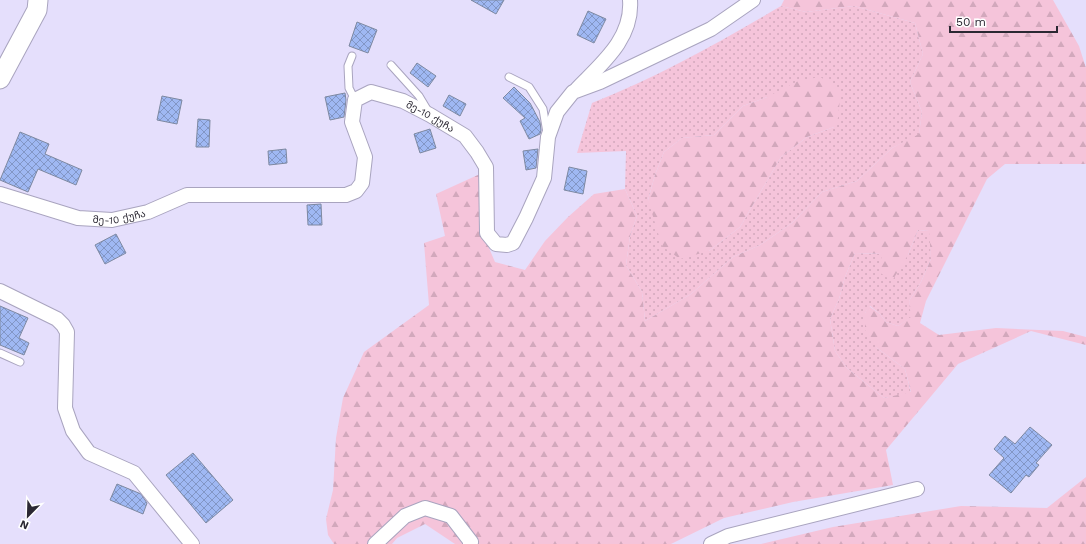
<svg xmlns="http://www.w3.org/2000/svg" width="1086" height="544" viewBox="0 0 1086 544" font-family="'Work Sans','Noto Sans Georgian',sans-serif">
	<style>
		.grass { fill: url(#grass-dots); fill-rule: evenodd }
		.forest { fill: url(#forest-firs); fill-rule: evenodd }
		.building { fill: url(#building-cross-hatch); stroke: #7e89a1 }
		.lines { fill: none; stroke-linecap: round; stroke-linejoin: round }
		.lane-casing { stroke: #a9a4bf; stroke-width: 9 }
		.street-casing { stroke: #a9a4bf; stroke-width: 16 }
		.secondary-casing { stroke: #a9a4bf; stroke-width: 21 }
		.lane { stroke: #fff; stroke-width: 7 }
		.street { stroke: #fff; stroke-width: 14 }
		.secondary { stroke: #fff; stroke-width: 19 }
		.labels { text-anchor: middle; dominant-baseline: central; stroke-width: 4; stroke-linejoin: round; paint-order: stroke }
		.street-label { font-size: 10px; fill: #2b2833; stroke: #fff }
	</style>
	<defs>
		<pattern id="grass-dots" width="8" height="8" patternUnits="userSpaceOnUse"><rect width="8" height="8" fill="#f5c4da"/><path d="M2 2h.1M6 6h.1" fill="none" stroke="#d2a8bc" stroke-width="1.8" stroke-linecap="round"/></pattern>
		<pattern id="forest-firs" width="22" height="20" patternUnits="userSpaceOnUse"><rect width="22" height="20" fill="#f5c4da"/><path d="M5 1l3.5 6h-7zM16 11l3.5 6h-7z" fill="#d2a8bc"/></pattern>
		<pattern id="building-cross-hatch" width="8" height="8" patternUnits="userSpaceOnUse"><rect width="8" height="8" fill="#9fb8f3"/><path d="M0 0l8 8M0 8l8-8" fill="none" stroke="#8296c5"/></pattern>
	</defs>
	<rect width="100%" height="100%" fill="#e5dffc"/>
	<g class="grass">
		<path d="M781 6 806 12 854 6 915 23 923 54 910 82 922 112 919 135 892 148 857 181 822 192 792 223 760 245 733 257 691 294 645 321 642 292 626 265 630 236 637 216 625 189 626 151 577 153 592 103C658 77 720 42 781 6ZM767 97 834 127 807 137 781 157 740 227 709 251 648 200 655 175 664 152 682 138 714 135 743 106Z"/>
		<path d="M918 230 930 231 931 259 921 282 909 301 912 317 898 326 886 322 880 314 870 306 865 313 877 348 905 369 911 393 884 398 847 368 835 351 830 319 839 299 845 277 855 253 908 255Z"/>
	</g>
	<g class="forest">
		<path d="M784 0H1053L1079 46 1086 68V164H1005L987 179 926 301 920 323 939 335 996 328 1063 331 1086 337V345L1031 331 958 364 886 450 893 485 793 502 724 518 671 544H455L425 524 397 538 392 544H334L328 535 326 519 333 490 336 438 343 398 364 352 429 305 424 243 445 236 436 194 480 174 486 241 495 262 525 270 545 241 568 217 594 194 625 189 637 216 630 236 626 265 642 292 645 321 691 294 733 257 760 245 792 223 822 192 857 181 892 148 919 134 922 112 910 82 923 54 915 23 854 6 806 12 781 6ZM918 230 929 231 931 259 921 282 909 301 911 317 898 326 886 322 880 314 869 306 865 313V330L877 348 905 369 911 392 884 398 847 368 835 351 830 319 839 299 845 277 855 253 882 254 879 272 892 281 908 255Z"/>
		<path d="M820 77 841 89 838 118 834 127 807 137 781 157 740 227 709 251 680 259 662 246 648 200 655 175 664 152 682 138 714 135 743 106 767 97 798 81Z"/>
		<path d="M1086 477V544H761L833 527 961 506 1047 508Z"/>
	</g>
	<g class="building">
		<path d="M471 0H504L496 14Z"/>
		<path d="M588 11 606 19 594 43 577 35Z"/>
		<path d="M357 22 377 30 368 53 349 46Z"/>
		<path d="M417 63 436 76 428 87 410 73Z"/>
		<path d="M514 87 530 103 540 122 541 130 540 134 529 139 520 121 525 118 503 98Z"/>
		<path d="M345 93 346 100 344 117 330 120 325 97Z"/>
		<path d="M449 95 466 104 460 116 443 106Z"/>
		<path d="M162 96 182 100 177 124 157 120Z"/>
		<path d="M198 119 210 120 209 147H196Z"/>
		<path d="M430 129 436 148 420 153 414 134Z"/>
		<path d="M20 132 49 144 45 154 82 170 76 185 38 169 28 192 0 180Z"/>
		<path d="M286 149 287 163 269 165 268 151Z"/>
		<path d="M538 149 536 168 526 170 523 151Z"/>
		<path d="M569 167 587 171 583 194 564 190Z"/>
		<path d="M321 204 322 225H308L307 205Z"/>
		<path d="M116 234 126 253 105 264 95 245Z"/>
		<path d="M0 306 28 318 19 338 29 343 24 355 0 345Z"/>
		<path d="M1030 427 1052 445 1036 463 1039 465 1029 477 1026 475 1011 493 989 475 1004 458 994 449 1005 436 1015 444Z"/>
		<path d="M193 453 233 500 206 523 166 475Z"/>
		<path d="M117 484 141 494 147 503 143 514 110 500Z"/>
	</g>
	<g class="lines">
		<defs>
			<g id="lane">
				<path d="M352 56 348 66 349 88 355 100"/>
				<path d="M391 65 419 96 428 111"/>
				<path d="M509 77 529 87 543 109 547 133"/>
				<path d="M0 353 20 362"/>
			</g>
			<g id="street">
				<path d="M577 89C601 64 633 39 630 0"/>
				<path id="s1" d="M0 194 78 218 112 220 148 212 187 195H346L356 191 362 183 365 157 352 122 355 100 371 92 403 101 430 115 465 136 477 152 486 167 487 233 496 244 507 245 513 243 526 218 544 178 548 137 557 112 573 92 600 82 711 29 753 0"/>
				<path d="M0 291 57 319 63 325 67 332 65 408 73 431 89 453 134 473 192 544"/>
				<path d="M375 544 405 516 425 508 451 516 471 542 470 544"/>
				<path d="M711 544 728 536 917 489"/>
			</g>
			<path id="secondary" d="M0 79 37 10 38 0"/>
		</defs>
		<use href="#lane" class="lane-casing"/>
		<use href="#street" class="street-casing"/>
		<use href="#secondary" class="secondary-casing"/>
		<use href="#lane" class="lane"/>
		<use href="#street" class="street"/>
		<use href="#secondary" class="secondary"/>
	</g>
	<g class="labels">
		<g class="street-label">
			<text stroke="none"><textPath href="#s1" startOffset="543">მე-10 ქუჩა</textPath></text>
			<text stroke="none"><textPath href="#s1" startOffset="123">მე-10 ქუჩა</textPath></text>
		</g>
	</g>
	<g transform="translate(28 516) rotate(203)" stroke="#ffffff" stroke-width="3" paint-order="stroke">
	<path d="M0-3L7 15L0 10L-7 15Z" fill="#2b2833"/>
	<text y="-6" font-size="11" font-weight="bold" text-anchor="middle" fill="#2b2833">N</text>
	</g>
	<path d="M950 26v6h107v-6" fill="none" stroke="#2b2833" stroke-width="2"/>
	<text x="956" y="26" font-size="12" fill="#2b2833" stroke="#ffffff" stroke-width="3" paint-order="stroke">50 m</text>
</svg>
